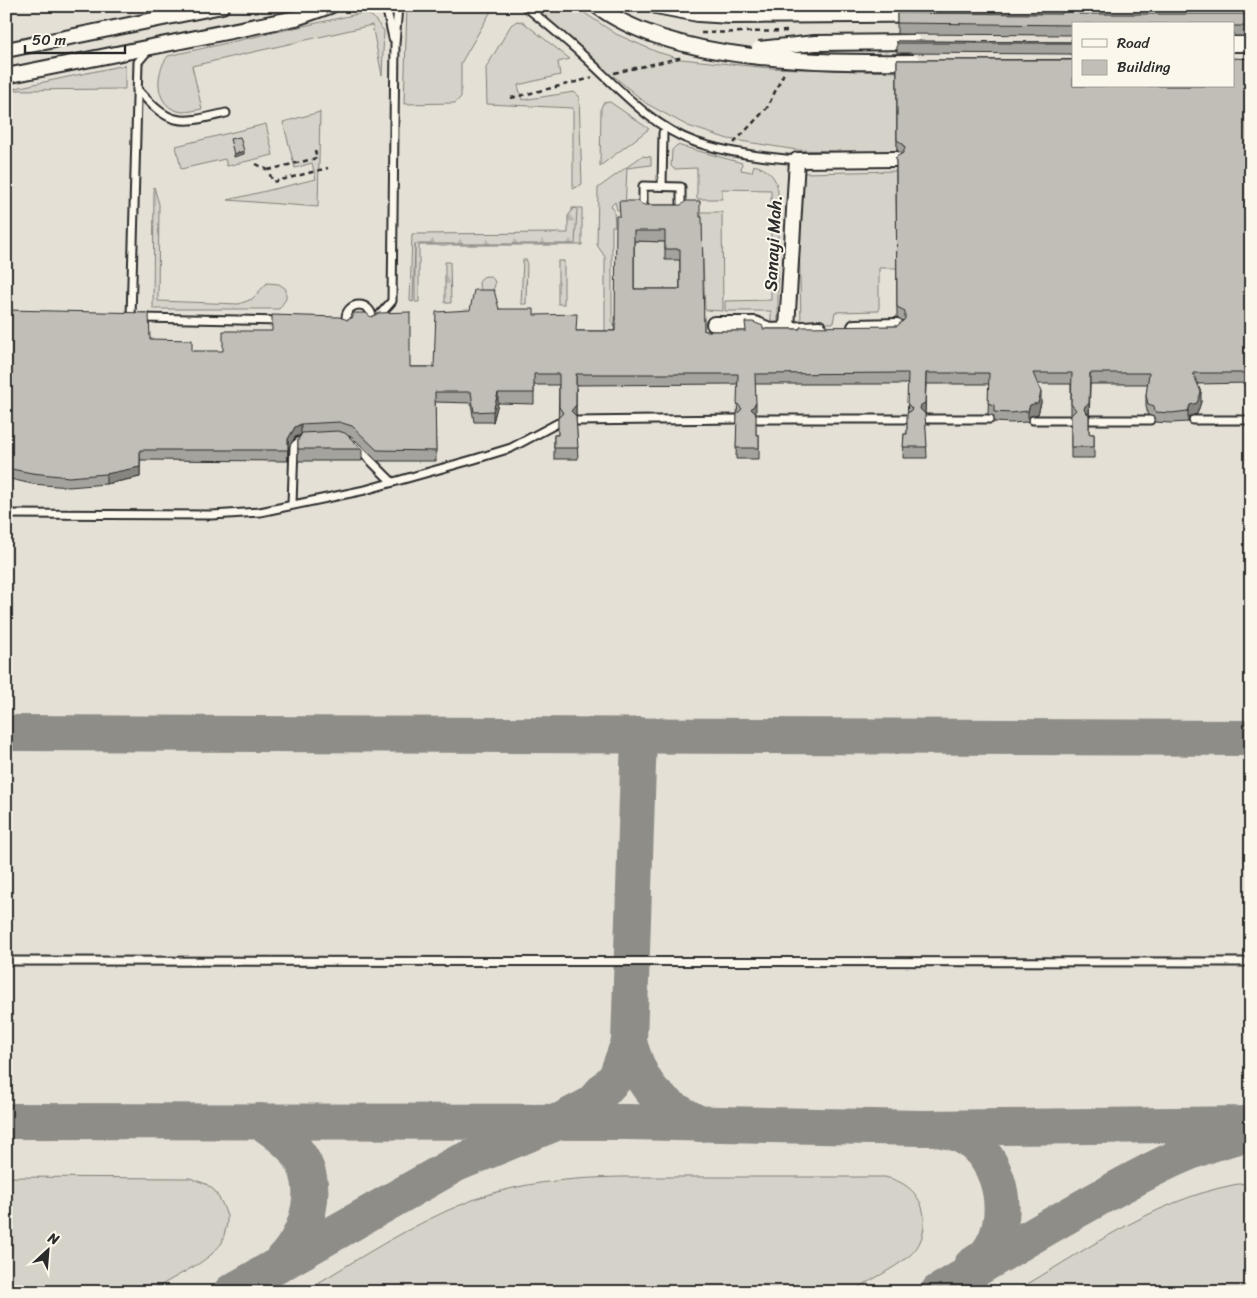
<svg xmlns="http://www.w3.org/2000/svg" width="1257" height="1298" viewBox="0 0 1257 1298" font-family="Sriracha,sans-serif">
	<style>
		.built { fill: #e4e0d6; fill-rule: evenodd }
		.grass { fill: #d5d2c9; stroke: #807e7a }
		.forest { fill: url(#forest-firs); stroke: #807e7a }
		.lines { fill: none; stroke-linecap: round; stroke-linejoin: round }
		.taxiway { stroke: #8f8d88; stroke-width: 36 }
		.service-casing { stroke: #2b2b2b; stroke-width: 11 }
		.minor-casing { stroke: #2b2b2b; stroke-width: 18 }
		.path { stroke: #2b2b2b; stroke-width: 2.5; stroke-dasharray: 5 4; stroke-linecap: butt }
		.service { stroke: #fbf7ec; stroke-width: 7 }
		.minor { stroke: #fbf7ec; stroke-width: 14 }
		.minor-bridge-casing { stroke: #2b2b2b; stroke-width: 18; stroke-linecap: butt }
		.path-bridge { stroke: #2b2b2b; stroke-width: 2.5; stroke-dasharray: 5 4; stroke-linecap: butt }
		.minor-bridge { stroke: #fbf7ec; stroke-width: 14 }
		.wall { fill: #a5a39d; stroke: #2b2b2b; fill-rule: evenodd }
		.shaded-wall { fill: #86857f; stroke: #2b2b2b }
		.building { fill: #c0beb6; stroke: #2b2b2b; fill-rule: evenodd }
		.labels { text-anchor: middle; dominant-baseline: central; stroke-width: 4; stroke-linejoin: round; paint-order: stroke }
		.street-label { font-size: 18px; fill: #2b2b2b; stroke: #fbf7ec }
	</style>
	<defs>
		<pattern id="forest-firs" width="22" height="20" patternUnits="userSpaceOnUse" patternTransform="scale(1.25)"><rect width="22" height="20" fill="#d5d2c9"/><path d="M5 1l3.5 6h-7zM16 11l3.5 6h-7z" fill="#b7b4ad"/></pattern>
	</defs>
	<rect width="100%" height="100%" fill="#f3efe4"/>
	<filter id="ink" filterUnits="userSpaceOnUse"><feTurbulence type="fractalNoise" baseFrequency=".02" numOctaves="2"/><feDisplacementMap in="SourceGraphic" scale="10" xChannelSelector="R" yChannelSelector="G"/><feConvolveMatrix kernelMatrix="1 2 1 2 8 2 1 2 1" color-interpolation-filters="sRGB"/></filter>
	<g filter="url(#ink)">
		<path class="built" d="M6 6H1251V1292H6ZM1073 24H1233V86H1073Z"/>
		<g class="grass">
			<path d="M407 6H494L461 63V97L455 103 404 104Z"/>
			<path d="M532 6H574L616 34 657 52 681 59 769 68 897 72V153L797 150 728 139 688 126 647 104 616 78 597 67Z"/>
			<path d="M362 13 372 16 384 31 382 75 372 25 192 66 202 109C196 110 189 112 183 112 154 109 154 73 168 56Z"/>
			<path d="M517 21 523 22 570 59 558 62 560 75 518 85 522 100 574 92 579 96 582 184 573 189V108L487 104 486 68 511 25Z"/>
			<path d="M125 65V89L12 90 11 94 6 95V90Z"/>
			<path d="M610 102 649 129 600 166 601 108 603 103Z"/>
			<path d="M320 112 318 207 228 200 316 179 312 163 295 168 283 122Z"/>
			<path d="M266 124 273 155 227 166 225 159 181 169 176 146Z"/>
			<path d="M677 145 742 163 741 170 752 172 754 165C768 169 776 176 778 191V323L771 324V311H725V301L771 300V190L722 189V199H697V168L674 169 671 166 672 150Z"/>
			<path d="M642 156 651 157V165L627 168 625 210H617L615 202 611 206 614 210 615 226H612V323L614 324 615 339H605V257L597 245 598 188Z"/>
			<path d="M896 171 897 268H879V311L835 312 833 323H801L798 189 803 173Z"/>
			<path d="M154 187 159 204 158 301 239 304 252 299 267 283 279 284 286 289V299L279 309H153Z"/>
			<path d="M572 208H582V245H419V302H415V235H572Z"/>
			<path d="M701 212H722L723 311 705 310Z"/>
			<path d="M634 241 665 242 680 260V300H634Z"/>
			<circle cx="487" cy="284" r="8"/>
			<path d="M6 1177 190 1178 206 1184 214 1190 222 1203 227 1216V1224L222 1243 212 1254 200 1263 149 1292H6Z"/>
			<path d="M623 1177H885C898 1180 910 1186 917 1197 929 1214 926 1243 909 1256 892 1270 869 1281 850 1292H303C357 1260 411 1224 470 1201 519 1182 571 1178 623 1177Z"/>
			<path d="M1251 1182V1292H1014C1088 1249 1164 1193 1251 1182Z"/>
		</g>
		<g class="forest">
			<path d="M574 208 577 209 575 244H415L413 302 410 301 412 234 568 233V216Z"/>
			<path d="M523 260H527L526 304H521Z"/>
			<rect x="558" y="261" width="6" height="43"/>
			<path d="M445 262H450L451 303H445Z"/>
		</g>
		<g class="lines">
			<g class="taxiway">
				<path d="M6 733 1251 738"/>
				<path d="M629 1042C643 1091 657 1101 700 1124"/>
				<path d="M6 1121 626 1122 922 1128 1251 1124"/>
				<path d="M260 1121C273 1130 286 1138 296 1151 323 1184 308 1233 282 1261"/>
				<path d="M942 1130C996 1135 1019 1214 987 1254 983 1259 976 1262 971 1266"/>
				<path d="M231 1292 456 1164 558 1122 590 1105 616 1077 629 1042 639 735"/>
				<path d="M938 1292C995 1258 1053 1223 1112 1191 1154 1168 1197 1145 1244 1135"/>
			</g>
			<defs>
				<g id="service">
					<path d="M386 6 393 38"/>
					<path d="M525 6C547 24 569 42 589 61 621 91 653 127 695 142 728 153 763 157 797 160"/>
					<path d="M137 89C171 127 179 124 226 113"/>
					<path d="M643 186 681 187V210H643Z"/>
					<path d="M662 186 663 133"/>
					<circle cx="359" cy="318" r="13"/>
					<path d="M131 317 138 62 149 49"/>
					<path d="M142 318 281 321"/>
					<path d="M376 319 392 301 395 44 398 6"/>
					<path d="M756 419H907"/>
					<path d="M925 419H990"/>
					<path d="M1033 420H1071"/>
					<path d="M1089 420H1150"/>
					<path d="M1193 420H1251"/>
					<path d="M576 421 737 419"/>
					<path d="M355 445 392 482"/>
					<path d="M292 504 294 446 301 440H307"/>
					<path d="M6 514 212 515 260 512 365 490 475 459 511 448 558 423"/>
					<path d="M6 961 1251 962"/>
				</g>
				<g id="minor">
					<path d="M656 6 698 14 730 16 1251 12"/>
					<path d="M6 50 222 6"/>
					<path d="M6 76 296 18 330 6"/>
					<path d="M714 324H755L772 331 819 328"/>
					<path d="M855 327 897 326"/>
					<path d="M787 328 797 160 896 159"/>
				</g>
			</defs>
			<use href="#service" class="service-casing"/>
			<use href="#minor" class="minor-casing"/>
			<g class="path">
				<path d="M701 33 788 31"/>
				<path d="M614 73 679 58V55"/>
				<path d="M511 98 592 78"/>
				<path d="M734 143 767 108 784 73"/>
				<path d="M256 164 268 170 273 182 328 168"/>
				<path d="M268 170 317 158 315 151"/>
			</g>
			<use href="#service" class="service"/>
			<use href="#minor" class="minor"/>
			<defs>
				<g id="minor-bridge">
					<path d="M597 6C674 63 821 63 914 62"/>
					<path d="M1233 44H1251"/>
					<path d="M759 49 815 43 914 42"/>
				</g>
			</defs>
			<use href="#minor-bridge" class="minor-bridge-casing"/>
			<g class="path-bridge">
				<path d="M1071 6V14"/>
				<path d="M1072 44V32"/>
				<path d="M1072 50V62"/>
			</g>
			<use href="#minor-bridge" class="minor-bridge"/>
		</g>
		<g class="wall">
			<path d="M897 13 1079 14H1251V36H1233V24H1073V35L897 34Z"/>
			<path d="M897 41 1073 42V54L897 53Z"/>
			<path d="M1251 59V383L1197 384 1201 402 1197 414 1190 416 1188 422 1171 423 1155 422 1154 417 1148 415 1146 406V395L1148 384H1090L1089 434H1094V458H1071V384H1038L1041 403 1038 414 1030 416 1028 422 1011 423 994 422V416L988 414 989 384H926L925 414 927 458H903L904 434H907L908 384H755L756 435H759V459H736L738 384 576 385V416L578 459H554V435H558L559 385H534V404L498 403 493 422H474L471 403 435 402 436 461H377L352 437 348 436 362 449V461H298V440L301 435 295 437 288 449V461L140 460V477L106 484 69 487 32 484 6 478V310L150 339 192 351 410 367H434L499 309 534 315 576 331H615L620 216 643 205 700 217 704 331H745L763 329H800L897 326 903 321 897 317 896 157 902 154 897 150V60ZM634 241 665 242V260H680V289H634Z"/>
		</g>
		<g class="shaded-wall">
			<path d="M6 6H24L6 12Z"/>
			<path d="M244 151V154L234 157V154Z"/>
			<path d="M926 373 925 414 920 409Z"/>
			<path d="M1090 373 1089 415 1084 410Z"/>
			<path d="M576 374V416L571 411Z"/>
			<path d="M1041 392V403L1038 414 1030 416 1028 422V411L1030 405Z"/>
			<path d="M1201 392V402L1197 414 1190 416 1188 422V411L1190 405Z"/>
			<path d="M498 393V403L493 422V411Z"/>
			<path d="M756 403V414L751 409Z"/>
			<path d="M301 424V435L295 437 288 449V461V439L295 427Z"/>
			<path d="M140 450V477L106 484V474Z"/>
		</g>
		<g class="building">
			<path d="M1079 11V14H1251V26H1233V24H1073V25L897 23V13L1062 14V12Z"/>
			<path d="M897 41 1073 42V43H897Z"/>
			<path d="M1233 58 1251 59V373H1193L1201 392 1197 403 1190 405 1188 411 1171 413 1155 412 1154 406 1148 404 1146 395 1149 373H1090L1089 404 1085 406 1084 410 1089 415V434H1094V447H1071V415L1076 410 1071 404 1072 373H1033L1041 392 1038 403 1030 405 1028 411 1011 413 994 412V405L988 403 989 373H926L925 403 921 405 920 409 925 414 927 447H903L904 434H907V414L912 409 907 403 908 373 755 374 756 403 751 409 756 414V435H759V448H736L737 414 742 409 737 403 738 374H576V405L571 411 576 416 578 448H554V435H558V418L563 413 559 407V374H534V393H498L493 411 474 412 471 392H435L436 451 377 450 352 426 339 422 301 424 295 427 288 439V450H140V467L106 474 69 477 32 473 6 468V310L149 313 150 339 192 340V351H223V331H272V315L339 317 348 320 353 317V313H366L371 317 379 313 410 312V367H434L436 312 470 310 474 290H494L499 309H534V315L577 314 576 331H615L616 216H620L619 201H638L643 205H681L686 201H700V217H702L704 331H746L745 322H753L763 326V329H800V327L897 326 905 319V311L897 307 896 157 903 153 905 148 903 144 897 140V60H1072L1073 59V86H1233ZM634 231H665V249H680V289H634Z"/>
			<path d="M240 137 244 151 234 154 230 139Z"/>
			<path d="M338 431 345 433 362 449H298V440L302 433Z"/>
		</g>
	</g>
	<g class="labels">
		<g class="street-label">
			<text transform="translate(773 243) rotate(-87)">Sanayi Mah.</text>
		</g>
	</g>
	<rect width="1257" height="1298" fill="none" stroke="#fbf7ec" stroke-width="25"/>
	<rect x="12" y="12" width="1232" height="1273" fill="none" stroke="#2b2b2b" stroke-width="2" filter="url(#ink)"/>
	<rect x="1072" y="22" width="162" height="65" fill="#fbf7ec" stroke="#a8a59f"/>
	<rect x="1082" y="39" width="25" height="8" fill="#fbf7ec" stroke="#a8a59f"/>
	<text x="1117" y="48" font-size="15" fill="#2b2b2b">Road</text>
	<rect x="1082" y="60" width="25" height="15" fill="#c0beb6" stroke="#a8a59f"/>
	<text x="1117" y="72" font-size="15" fill="#2b2b2b">Building</text>
	<g transform="translate(48 1250) rotate(26)" stroke="#fbf7ec" stroke-width="4" paint-order="stroke">
	<path d="M0-4L9 19L0 12L-9 19Z" fill="#2b2b2b"/>
	<text y="-8" font-size="14" font-weight="bold" text-anchor="middle" fill="#2b2b2b">N</text>
	</g>
	<path d="M25 45v8h100v-8" fill="none" stroke="#2b2b2b" stroke-width="2.5"/>
	<text x="32" y="45" font-size="15" fill="#2b2b2b" stroke="#fbf7ec" stroke-width="4" paint-order="stroke">50 m</text>
</svg>
